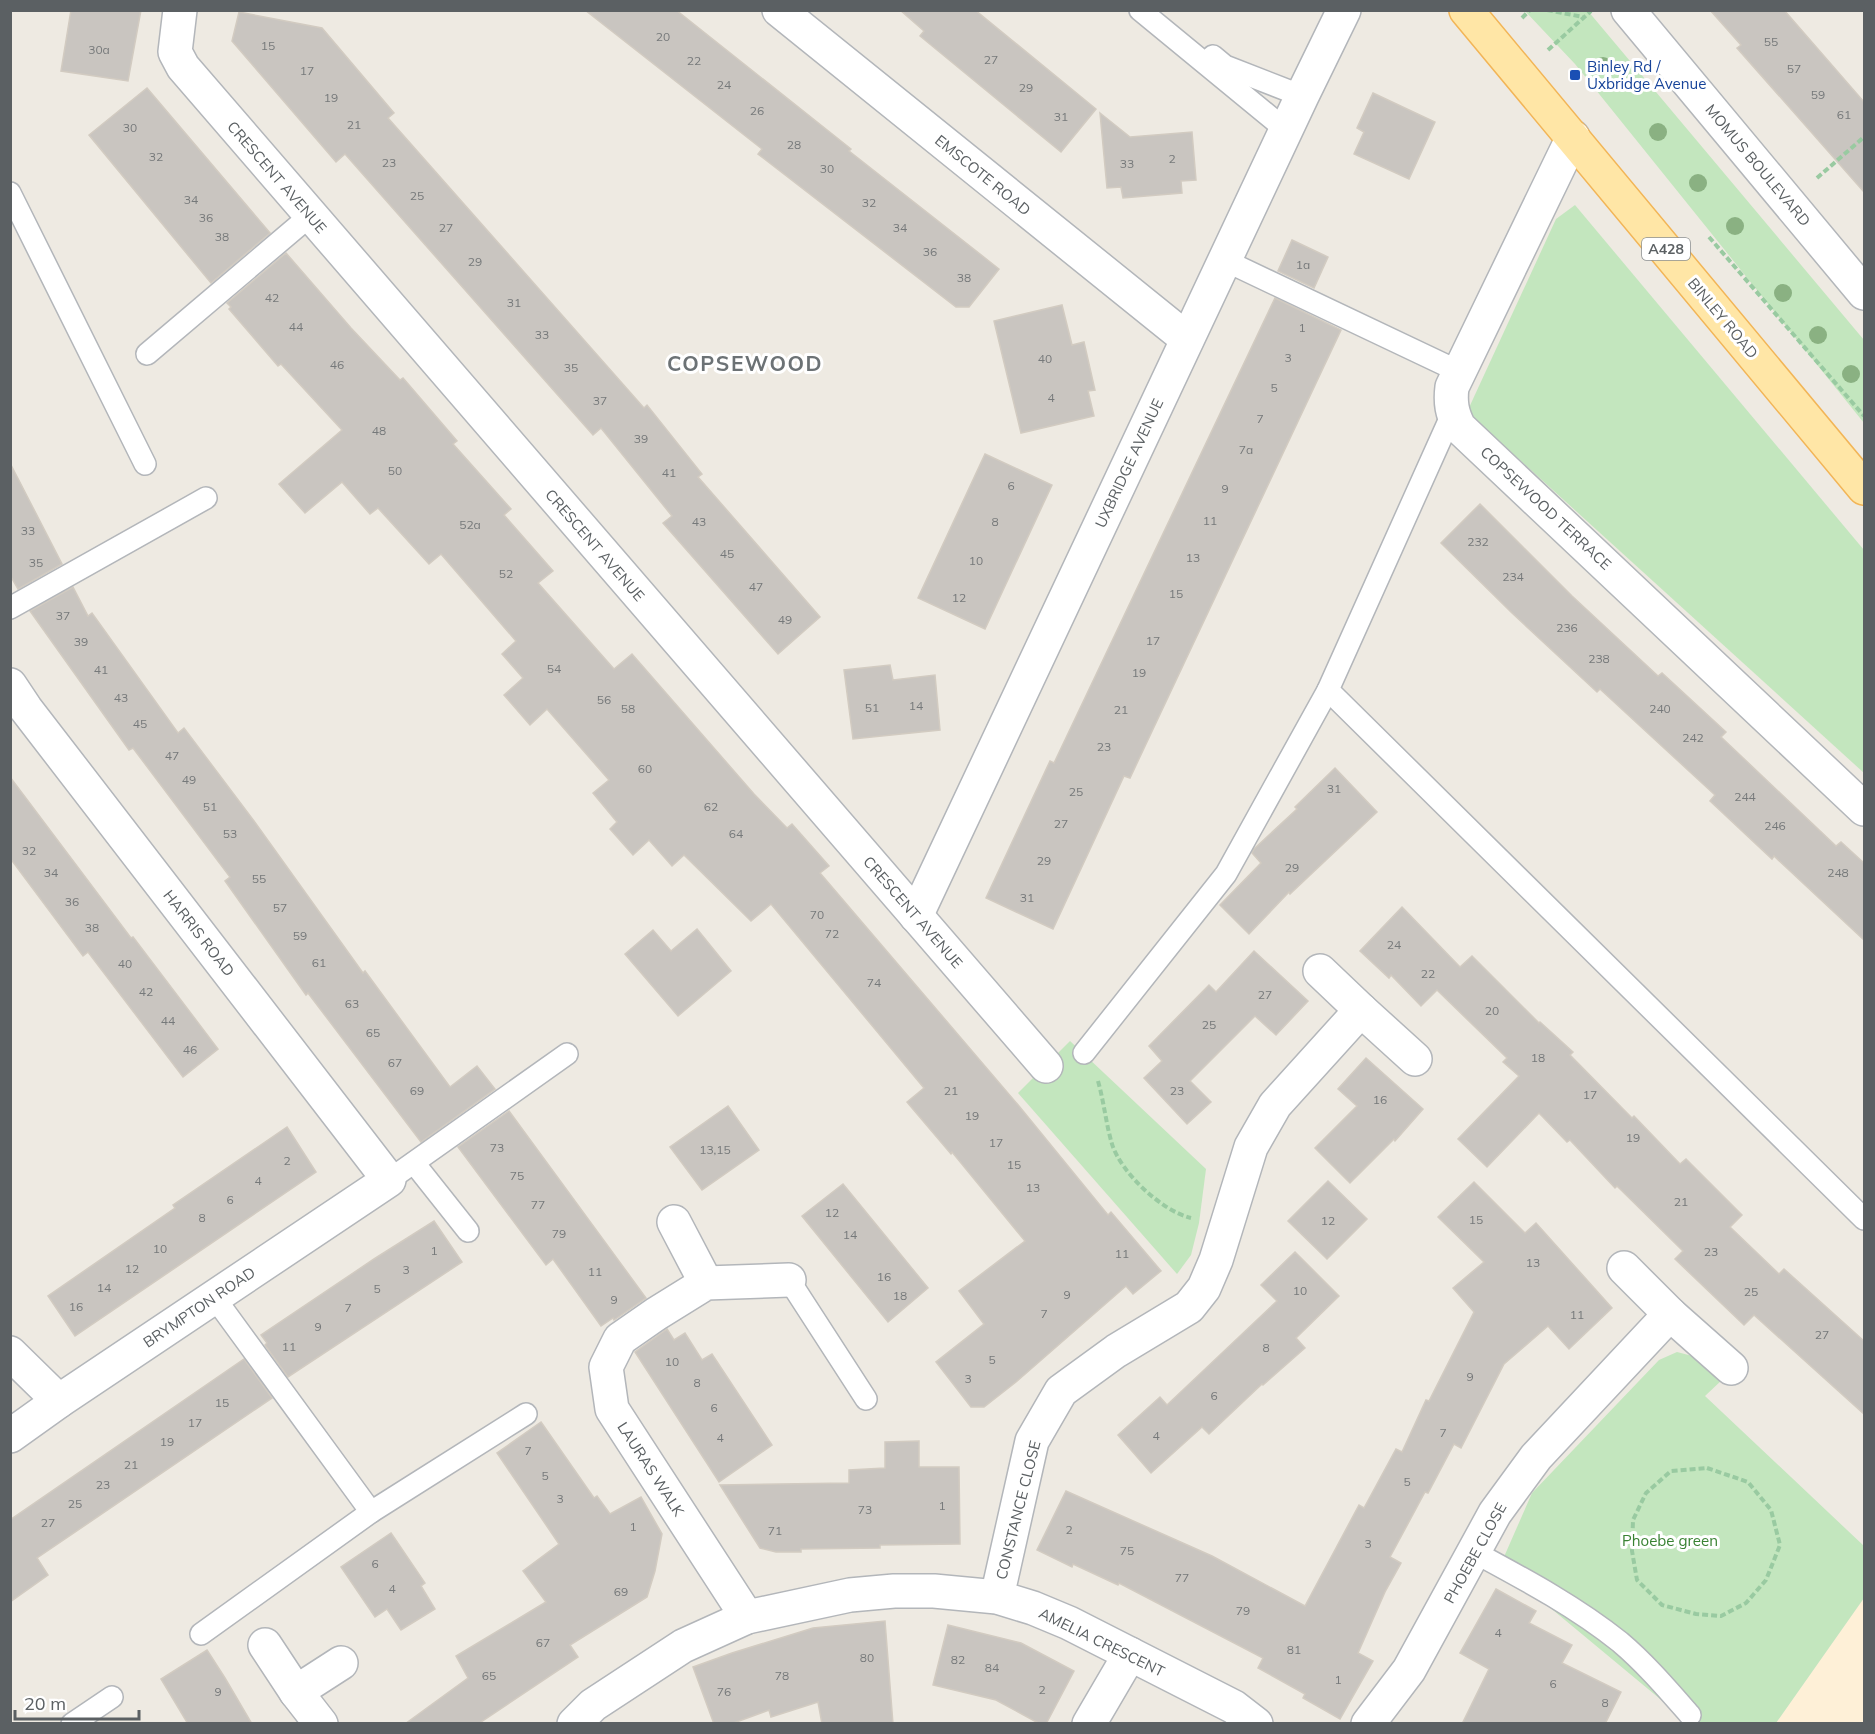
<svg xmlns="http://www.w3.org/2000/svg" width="1875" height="1734" viewBox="0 0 1875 1734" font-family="Mulish,sans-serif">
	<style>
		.commercial { fill: #fef0d7 }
		.green { fill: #c3e6be }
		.building { fill: #c9c5c0; stroke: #d2cbc1; stroke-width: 1.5 }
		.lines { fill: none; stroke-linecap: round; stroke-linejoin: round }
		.lane-casing { stroke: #b3b6ba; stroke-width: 24 }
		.street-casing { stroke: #b3b6ba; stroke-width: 36 }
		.primary-casing { stroke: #f2b557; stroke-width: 36 }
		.path { stroke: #99caa1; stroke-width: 4; stroke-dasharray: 6 3; stroke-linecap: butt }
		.lane { stroke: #fff; stroke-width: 21 }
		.street { stroke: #fff; stroke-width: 33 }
		.primary { stroke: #ffe6a6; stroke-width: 33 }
		.tree { fill: #8ab182 }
		.transit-dot { fill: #1a4fb4; stroke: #fff; stroke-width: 2 }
		.labels { text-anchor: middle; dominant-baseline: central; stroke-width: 6; stroke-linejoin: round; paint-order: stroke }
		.number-label { font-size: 12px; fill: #76797a }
		.shield { fill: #fff; stroke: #8c9092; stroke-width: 1.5 }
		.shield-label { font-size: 14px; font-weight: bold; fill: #5b6063 }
		.transit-label { font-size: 15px; fill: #164399; stroke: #fff; text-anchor: start }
		.street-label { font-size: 15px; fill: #5b6063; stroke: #fff }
		.park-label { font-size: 15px; fill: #398233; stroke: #fff }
		.district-label { font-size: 21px; font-weight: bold; letter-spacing: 1.5px; fill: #6c7275; stroke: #fff }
	</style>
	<rect width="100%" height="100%" fill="#eeeae2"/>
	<path class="commercial" d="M1864 1598V1723H1776Z"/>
	<g class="green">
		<path d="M1525 11H1588L1864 340V423L1575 64Z"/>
		<path d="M1575 205 1864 550V773L1467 412 1556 219Z"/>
		<path d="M1070 1041 1206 1169 1199 1223 1191 1255 1177 1274 1018 1093Z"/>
		<path d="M1677 1352 1700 1358 1723 1379 1705 1396 1864 1546V1598L1776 1723H1689L1500 1566 1532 1493 1659 1360Z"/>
	</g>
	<g class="building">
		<path d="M71 10H141L128 81 61 71Z"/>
		<path d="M585 10H676L851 149 849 151 999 269 969 307H956L758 154 762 149Z"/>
		<path d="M900 10H975L1096 109 1061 152 920 36 924 31Z"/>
		<path d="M1710 10H1784L1864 102V192L1737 48 1741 45Z"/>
		<path d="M239 12 322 28 394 113 388 118 644 408 647 405 702 474 698 477 820 617 778 654 663 523 672 516 601 428 593 435 345 154 336 162 232 41Z"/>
		<path d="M147 88 270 233 211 283 89 135Z"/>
		<path d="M1373 93 1435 122 1409 179 1354 154 1364 132 1357 128Z"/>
		<path d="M1100 113 1130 137 1192 132 1196 180 1181 181 1182 193 1123 198 1121 187 1107 188Z"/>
		<path d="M1292 240 1328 257 1314 288 1278 271Z"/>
		<path d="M286 253 351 328 400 380 403 378 457 441 453 444 511 509 504 515 553 571 538 583 614 669 632 654 754 794 787 828 792 824 829 866 820 873 1019 1106 1108 1215 1111 1212 1161 1271 1133 1294 1126 1286 1016 1382 984 1407H971L936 1362 984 1324 959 1291 1025 1241 952 1152 951 1154 907 1102 924 1088 771 904 751 921 684 855 672 866 649 840 633 855 610 829 617 822 593 793 609 780 547 709 530 725 504 695 523 678 502 654 516 641 441 554 429 564 378 508 370 514 342 482 305 513 279 484 342 430 281 364 278 366 229 309 231 307 227 303Z"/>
		<path d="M1275 298 1341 330 1130 778 1124 776 1053 929 986 898 1050 761 1054 763Z"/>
		<path d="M1062 305 1072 345 1084 342 1095 390 1088 391 1094 416 1021 433 994 321Z"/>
		<path d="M985 454 1052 485 985 629 918 598Z"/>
		<path d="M10 463 62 564 18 589 10 575Z"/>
		<path d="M1480 504 1572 596 1658 676 1662 673 1726 732 1721 737 1836 846 1841 842 1864 863V940L1774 856 1772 859 1710 801 1715 795 1600 689 1597 692 1512 613 1441 543Z"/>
		<path d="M73 587 88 616 92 613 178 733 184 728 254 821 363 973 365 971 450 1087 477 1066 495 1089 421 1142 308 993 306 995 225 881 230 877 133 748 129 750 30 611Z"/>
		<path d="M890 665 893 680 935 675 940 730 853 739 844 670Z"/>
		<path d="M1335 768 1377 812 1290 894 1289 892 1249 934 1220 905 1261 863 1252 853 1254 849 1297 809 1295 807Z"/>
		<path d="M10 777 131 938 133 937 218 1049 183 1077 88 952 83 956 10 858Z"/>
		<path d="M1402 907 1460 967 1472 956 1539 1023 1540 1022 1573 1052 1570 1055 1632 1118 1634 1116 1680 1164 1686 1159 1742 1215 1730 1227 1779 1274 1784 1269 1864 1341V1414L1754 1315 1744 1325 1675 1259 1683 1251 1617 1186 1615 1188 1570 1140 1567 1142 1539 1113 1487 1167 1458 1139 1519 1076 1503 1062 1507 1058 1437 990 1421 1006 1391 975 1389 978 1360 951Z"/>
		<path d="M697 929 731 971 678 1016 625 954 653 930 671 951Z"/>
		<path d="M1254 951 1308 1001 1276 1035 1255 1016 1190 1081 1211 1102 1187 1124 1144 1078 1162 1061 1149 1046 1209 985 1216 992Z"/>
		<path d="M1366 1058 1423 1109 1395 1141 1394 1139 1350 1183 1315 1148 1357 1106 1338 1089Z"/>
		<path d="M728 1106 759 1150 702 1190 670 1147Z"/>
		<path d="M509 1111 646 1298 614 1320 613 1318 601 1326 553 1259 546 1265 458 1147Z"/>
		<path d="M287 1127 316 1172 75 1336 48 1296 175 1208 173 1205Z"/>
		<path d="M1328 1181 1367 1219 1327 1259 1288 1221Z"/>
		<path d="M1474 1182 1525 1233 1536 1223 1612 1308 1569 1349 1548 1326 1504 1364 1461 1448 1454 1444 1428 1493 1425 1492 1390 1557 1401 1563 1385 1592 1358 1653 1373 1661 1340 1719 1303 1698 1305 1694 1258 1668 1263 1658 1119 1583 1118 1585 1073 1564 1072 1567 1037 1550 1066 1491 1212 1556 1305 1606 1359 1505 1364 1508 1396 1449 1402 1452 1426 1400 1429 1401 1474 1312 1453 1288 1484 1262 1438 1217Z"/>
		<path d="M843 1184 928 1288 888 1322 802 1216Z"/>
		<path d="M434 1221 462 1262 288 1377 265 1345 267 1343 261 1335 374 1259Z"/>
		<path d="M1295 1252 1339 1296 1296 1338 1305 1348 1263 1385 1262 1384 1209 1434 1202 1427 1151 1473 1118 1435 1160 1397 1167 1405 1277 1301 1261 1285Z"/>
		<path d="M667 1329 674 1340 685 1333 702 1360 712 1354 772 1445 719 1482 635 1352Z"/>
		<path d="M244 1359 272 1398 37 1558 48 1575 10 1602V1520Z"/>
		<path d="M541 1422 594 1498 597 1496 610 1514 641 1497 662 1534 655 1571 647 1597 570 1645 578 1657 478 1724H405L468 1678 456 1656 546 1602 523 1571 559 1544 497 1453Z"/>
		<path d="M919 1441V1467H959L960 1544 880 1545V1548L801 1549V1552H776L760 1548 720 1485 849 1483V1470L885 1468V1442Z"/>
		<path d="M391 1533 425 1583 421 1586 435 1609 401 1630 387 1609 375 1617 341 1567Z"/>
		<path d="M1496 1589 1536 1611 1529 1623 1572 1645 1562 1663 1621 1692 1605 1724H1462L1489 1669 1460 1653Z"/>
		<path d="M885 1621 893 1724H822L818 1702 771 1717 769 1710 731 1724H714L693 1667 732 1653 813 1628Z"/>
		<path d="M948 1625 1021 1643 1074 1671 1046 1724H1040L996 1700 933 1685Z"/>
		<path d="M207 1650 225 1678 252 1724H188L161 1679Z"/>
	</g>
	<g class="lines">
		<defs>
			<g id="lane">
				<path d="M1140 10 1286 130"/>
				<path d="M1213 56 1225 66 1302 96"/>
				<path d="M10 193 145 464"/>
				<path d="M1224 260 1460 372"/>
				<path d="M147 354 311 215"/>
				<path d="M1452 414 1328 690 1864 1219"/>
				<path d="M10 608 206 498"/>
				<path d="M1084 1053 1226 874 1328 690"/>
				<path d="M414 1163 468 1231"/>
				<path d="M389 1180 567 1054"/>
				<path d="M789 1280 866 1399"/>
				<path d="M371 1512 526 1414"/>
				<path d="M1474 1552C1524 1579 1575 1606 1620 1642 1646 1664 1668 1690 1690 1715"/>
				<path d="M201 1634 371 1512 214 1297"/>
				<path d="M72 1724 112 1697"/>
			</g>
			<g id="street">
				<path d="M180 10 175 52 183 67 1046 1066"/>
				<path d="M779 10 1187 339"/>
				<path d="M1628 10 1864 293"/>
				<path d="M1573 137 1452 387C1450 403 1452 413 1459 427L1864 809"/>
				<path d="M10 685 26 709 389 1180 59 1401 10 1436"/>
				<path d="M916 916 1302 96 1344 10"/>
				<path d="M1361 1010 1415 1059"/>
				<path d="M674 1222 706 1283"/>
				<path d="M1670 1314 1731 1368"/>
				<path d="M10 1353 59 1401"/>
				<path d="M997 1597 1032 1441 1061 1391 1116 1351 1189 1307 1204 1288 1216 1260 1251 1147 1275 1105 1361 1010 1320 971"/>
				<path d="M747 1617 612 1409 606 1367 620 1339 656 1314 706 1283 789 1280"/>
				<path d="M265 1645 296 1692 321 1724"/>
				<path d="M296 1692 341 1663"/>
				<path d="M574 1724 593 1705 683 1646 747 1617 850 1595 894 1591H934L997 1597 1033 1608 1069 1623 1234 1707 1256 1724"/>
				<path d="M1089 1724 1130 1654"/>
				<path d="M1368 1724 1409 1670 1495 1513 1536 1457 1670 1314 1624 1268"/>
			</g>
			<path id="primary" d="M1466 10 1864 488"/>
		</defs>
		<use href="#lane" class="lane-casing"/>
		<use href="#street" class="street-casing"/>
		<use href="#primary" class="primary-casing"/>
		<g class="path">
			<path d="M1547 10 1583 17"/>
			<path d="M1522 18 1530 10"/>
			<path d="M1548 50 1591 11"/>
			<path d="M1817 178 1864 137"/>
			<path d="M1709 237 1864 416"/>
			<path d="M1098 1081C1104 1102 1106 1124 1112 1144 1121 1173 1162 1211 1191 1218"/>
			<path d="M1707 1468 1748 1482 1771 1510 1780 1545 1766 1580 1746 1603 1721 1616 1696 1614 1662 1605 1637 1580 1632 1551 1633 1520 1646 1493 1671 1471Z"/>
		</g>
		<use href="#lane" class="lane"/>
		<use href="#street" class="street"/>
		<use href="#primary" class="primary"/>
	</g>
	<g class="tree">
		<circle cx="1603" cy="66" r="9"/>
		<circle cx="1658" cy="132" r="9"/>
		<circle cx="1698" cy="183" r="9"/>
		<circle cx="1735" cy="226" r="9"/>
		<circle cx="1783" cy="293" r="9"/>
		<circle cx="1818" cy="335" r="9"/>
		<circle cx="1851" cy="374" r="9"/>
	</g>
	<rect class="transit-dot" x="1569" y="69" width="12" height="12" rx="3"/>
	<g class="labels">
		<g class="number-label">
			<text x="663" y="36">20</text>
			<text x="1771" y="41">55</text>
			<text x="268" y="45">15</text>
			<text x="99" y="49">30a</text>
			<text x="991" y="59">27</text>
			<text x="694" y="60">22</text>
			<text x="1794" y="68">57</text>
			<text x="307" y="70">17</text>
			<text x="724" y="84">24</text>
			<text x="1026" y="87">29</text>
			<text x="1818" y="94">59</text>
			<text x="331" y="97">19</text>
			<text x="757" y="110">26</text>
			<text x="1844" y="114">61</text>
			<text x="1061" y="116">31</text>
			<text x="354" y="124">21</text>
			<text x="130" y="127">30</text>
			<text x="794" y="144">28</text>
			<text x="156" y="156">32</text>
			<text x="1172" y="158">2</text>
			<text x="389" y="162">23</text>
			<text x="1127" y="163">33</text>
			<text x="827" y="168">30</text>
			<text x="417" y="195">25</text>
			<text x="191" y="199">34</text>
			<text x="869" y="202">32</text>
			<text x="206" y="217">36</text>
			<text x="446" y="227">27</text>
			<text x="900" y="227">34</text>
			<text x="222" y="236">38</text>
			<text x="930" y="251">36</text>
			<text x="475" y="261">29</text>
			<text x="1303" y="264">1a</text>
			<text x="964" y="277">38</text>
			<text x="272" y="297">42</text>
			<text x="514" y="302">31</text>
			<text x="296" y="326">44</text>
			<text x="1302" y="327">1</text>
			<text x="542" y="334">33</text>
			<text x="1288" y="357">3</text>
			<text x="1045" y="358">40</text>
			<text x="337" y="364">46</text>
			<text x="571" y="367">35</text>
			<text x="1274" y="387">5</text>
			<text x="1051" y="397">4</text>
			<text x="600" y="400">37</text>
			<text x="1260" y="418">7</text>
			<text x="379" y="430">48</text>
			<text x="641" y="438">39</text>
			<text x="1246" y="449">7a</text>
			<text x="395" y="470">50</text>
			<text x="669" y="472">41</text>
			<text x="1011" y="485">6</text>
			<text x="1225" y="488">9</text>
			<text x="1210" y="520">11</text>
			<text x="699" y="521">43</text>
			<text x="995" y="521">8</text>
			<text x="470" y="524">52a</text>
			<text x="28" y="530">33</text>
			<text x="1478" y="541">232</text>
			<text x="727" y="553">45</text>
			<text x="1193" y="557">13</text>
			<text x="976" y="560">10</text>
			<text x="36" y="562">35</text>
			<text x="506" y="573">52</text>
			<text x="1513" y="576">234</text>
			<text x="756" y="586">47</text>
			<text x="1176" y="593">15</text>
			<text x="959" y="597">12</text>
			<text x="63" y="615">37</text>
			<text x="785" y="619">49</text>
			<text x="1567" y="627">236</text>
			<text x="1153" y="640">17</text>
			<text x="81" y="641">39</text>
			<text x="1599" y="658">238</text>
			<text x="554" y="668">54</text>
			<text x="101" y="669">41</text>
			<text x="1139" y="672">19</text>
			<text x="121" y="697">43</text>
			<text x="604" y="699">56</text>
			<text x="916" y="705">14</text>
			<text x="872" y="707">51</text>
			<text x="628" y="708">58</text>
			<text x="1660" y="708">240</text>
			<text x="1121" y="709">21</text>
			<text x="140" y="723">45</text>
			<text x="1693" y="737">242</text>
			<text x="1104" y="746">23</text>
			<text x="172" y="755">47</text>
			<text x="645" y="768">60</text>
			<text x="189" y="779">49</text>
			<text x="1334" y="788">31</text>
			<text x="1076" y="791">25</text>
			<text x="1745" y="796">244</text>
			<text x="210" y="806">51</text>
			<text x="711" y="806">62</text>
			<text x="1061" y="823">27</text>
			<text x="1775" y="825">246</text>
			<text x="230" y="833">53</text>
			<text x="736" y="833">64</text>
			<text x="29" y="850">32</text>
			<text x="1044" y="860">29</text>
			<text x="1292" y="867">29</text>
			<text x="51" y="872">34</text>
			<text x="1838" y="872">248</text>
			<text x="259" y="878">55</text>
			<text x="1027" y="897">31</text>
			<text x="72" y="901">36</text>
			<text x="280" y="907">57</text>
			<text x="817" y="914">70</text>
			<text x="92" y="927">38</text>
			<text x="832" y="933">72</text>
			<text x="300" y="935">59</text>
			<text x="1394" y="944">24</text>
			<text x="319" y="962">61</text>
			<text x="125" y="963">40</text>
			<text x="1428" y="973">22</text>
			<text x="874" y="982">74</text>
			<text x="146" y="991">42</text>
			<text x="1265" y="994">27</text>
			<text x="352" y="1003">63</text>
			<text x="1492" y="1010">20</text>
			<text x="168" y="1020">44</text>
			<text x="1209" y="1024">25</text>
			<text x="373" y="1032">65</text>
			<text x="190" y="1049">46</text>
			<text x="1538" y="1057">18</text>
			<text x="395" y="1062">67</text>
			<text x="417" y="1090">69</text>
			<text x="951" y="1090">21</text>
			<text x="1177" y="1090">23</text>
			<text x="1590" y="1094">17</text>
			<text x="1380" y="1099">16</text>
			<text x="972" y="1115">19</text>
			<text x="1633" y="1137">19</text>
			<text x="996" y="1142">17</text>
			<text x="497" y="1147">73</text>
			<text x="715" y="1149">13,15</text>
			<text x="287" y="1160">2</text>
			<text x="1014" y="1164">15</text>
			<text x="517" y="1175">75</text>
			<text x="258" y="1180">4</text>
			<text x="1033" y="1187">13</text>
			<text x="230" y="1199">6</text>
			<text x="1681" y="1201">21</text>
			<text x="538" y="1204">77</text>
			<text x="832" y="1212">12</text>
			<text x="202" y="1217">8</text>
			<text x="1476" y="1219">15</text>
			<text x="1328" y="1220">12</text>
			<text x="559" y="1233">79</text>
			<text x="850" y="1234">14</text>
			<text x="160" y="1248">10</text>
			<text x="434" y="1250">1</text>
			<text x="1711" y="1251">23</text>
			<text x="1122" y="1253">11</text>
			<text x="1533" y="1262">13</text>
			<text x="132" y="1268">12</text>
			<text x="406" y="1269">3</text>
			<text x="595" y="1271">11</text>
			<text x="884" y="1276">16</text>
			<text x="104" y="1287">14</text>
			<text x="377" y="1288">5</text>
			<text x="1300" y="1290">10</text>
			<text x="1751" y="1291">25</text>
			<text x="1067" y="1294">9</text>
			<text x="900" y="1295">18</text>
			<text x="614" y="1299">9</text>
			<text x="76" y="1306">16</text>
			<text x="348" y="1307">7</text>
			<text x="1044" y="1313">7</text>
			<text x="1577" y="1314">11</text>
			<text x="318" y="1326">9</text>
			<text x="1822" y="1334">27</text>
			<text x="289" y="1346">11</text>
			<text x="1266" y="1347">8</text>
			<text x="992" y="1359">5</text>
			<text x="672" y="1361">10</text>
			<text x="1470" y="1376">9</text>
			<text x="968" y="1378">3</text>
			<text x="697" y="1382">8</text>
			<text x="1214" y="1395">6</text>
			<text x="222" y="1402">15</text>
			<text x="714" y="1407">6</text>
			<text x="195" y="1422">17</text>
			<text x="1443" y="1432">7</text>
			<text x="1156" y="1435">4</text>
			<text x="720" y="1437">4</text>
			<text x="167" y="1441">19</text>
			<text x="528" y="1450">7</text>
			<text x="131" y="1464">21</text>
			<text x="545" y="1475">5</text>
			<text x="1407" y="1481">5</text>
			<text x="103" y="1484">23</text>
			<text x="560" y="1498">3</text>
			<text x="75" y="1503">25</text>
			<text x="942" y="1505">1</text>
			<text x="865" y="1509">73</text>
			<text x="48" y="1522">27</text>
			<text x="633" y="1526">1</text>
			<text x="1069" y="1529">2</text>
			<text x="775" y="1530">71</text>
			<text x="1368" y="1543">3</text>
			<text x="1127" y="1550">75</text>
			<text x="375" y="1563">6</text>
			<text x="1182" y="1577">77</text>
			<text x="392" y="1588">4</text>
			<text x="621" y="1591">69</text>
			<text x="1243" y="1610">79</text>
			<text x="1498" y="1632">4</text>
			<text x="543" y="1642">67</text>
			<text x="1294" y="1649">81</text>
			<text x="867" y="1657">80</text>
			<text x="958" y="1659">82</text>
			<text x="992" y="1667">84</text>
			<text x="489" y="1675">65</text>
			<text x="782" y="1675">78</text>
			<text x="1338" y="1679">1</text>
			<text x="1553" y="1683">6</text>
			<text x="1042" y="1689">2</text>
			<text x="218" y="1691">9</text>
			<text x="724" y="1691">76</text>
			<text x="1605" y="1702">8</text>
		</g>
		<rect class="shield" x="1642" y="238" width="48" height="22" rx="4.5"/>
		<g class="shield-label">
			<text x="1666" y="249">A428</text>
		</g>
		<g class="transit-label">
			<text x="1587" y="66">Binley Rd /<tspan x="1587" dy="17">Uxbridge Avenue</tspan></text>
		</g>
		<g class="street-label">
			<text transform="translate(1758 165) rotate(50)">MOMUS BOULEVARD</text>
			<text transform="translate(983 175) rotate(39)">EMSCOTE ROAD</text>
			<text transform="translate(277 177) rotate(49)">CRESCENT AVENUE</text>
			<text transform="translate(1723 318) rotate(50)">BINLEY ROAD</text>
			<text transform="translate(1129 463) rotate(-65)">UXBRIDGE AVENUE</text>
			<text transform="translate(1546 508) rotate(43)">COPSEWOOD TERRACE</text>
			<text transform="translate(595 545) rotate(49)">CRESCENT AVENUE</text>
			<text transform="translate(913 912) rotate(49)">CRESCENT AVENUE</text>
			<text transform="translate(199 933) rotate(52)">HARRIS ROAD</text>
			<text transform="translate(199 1307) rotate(-34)">BRYMPTON ROAD</text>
			<text transform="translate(651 1469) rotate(57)">LAURAS WALK</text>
			<text transform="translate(1018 1510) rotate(-76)">CONSTANCE CLOSE</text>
			<text transform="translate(1475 1553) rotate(-61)">PHOEBE CLOSE</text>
			<text transform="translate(1102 1642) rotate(26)">AMELIA CRESCENT</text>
		</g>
		<g class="park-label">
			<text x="1670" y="1540">Phoebe green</text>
		</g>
		<g class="district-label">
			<text x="745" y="363">COPSEWOOD</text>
		</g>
	</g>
	<rect width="1875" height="1734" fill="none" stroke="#5b6063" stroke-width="24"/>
	<path d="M15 1710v9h124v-9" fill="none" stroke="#5b6063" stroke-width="3"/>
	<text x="24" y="1710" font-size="18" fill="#5b6063" stroke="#ffffff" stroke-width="4.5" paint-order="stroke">20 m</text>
</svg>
